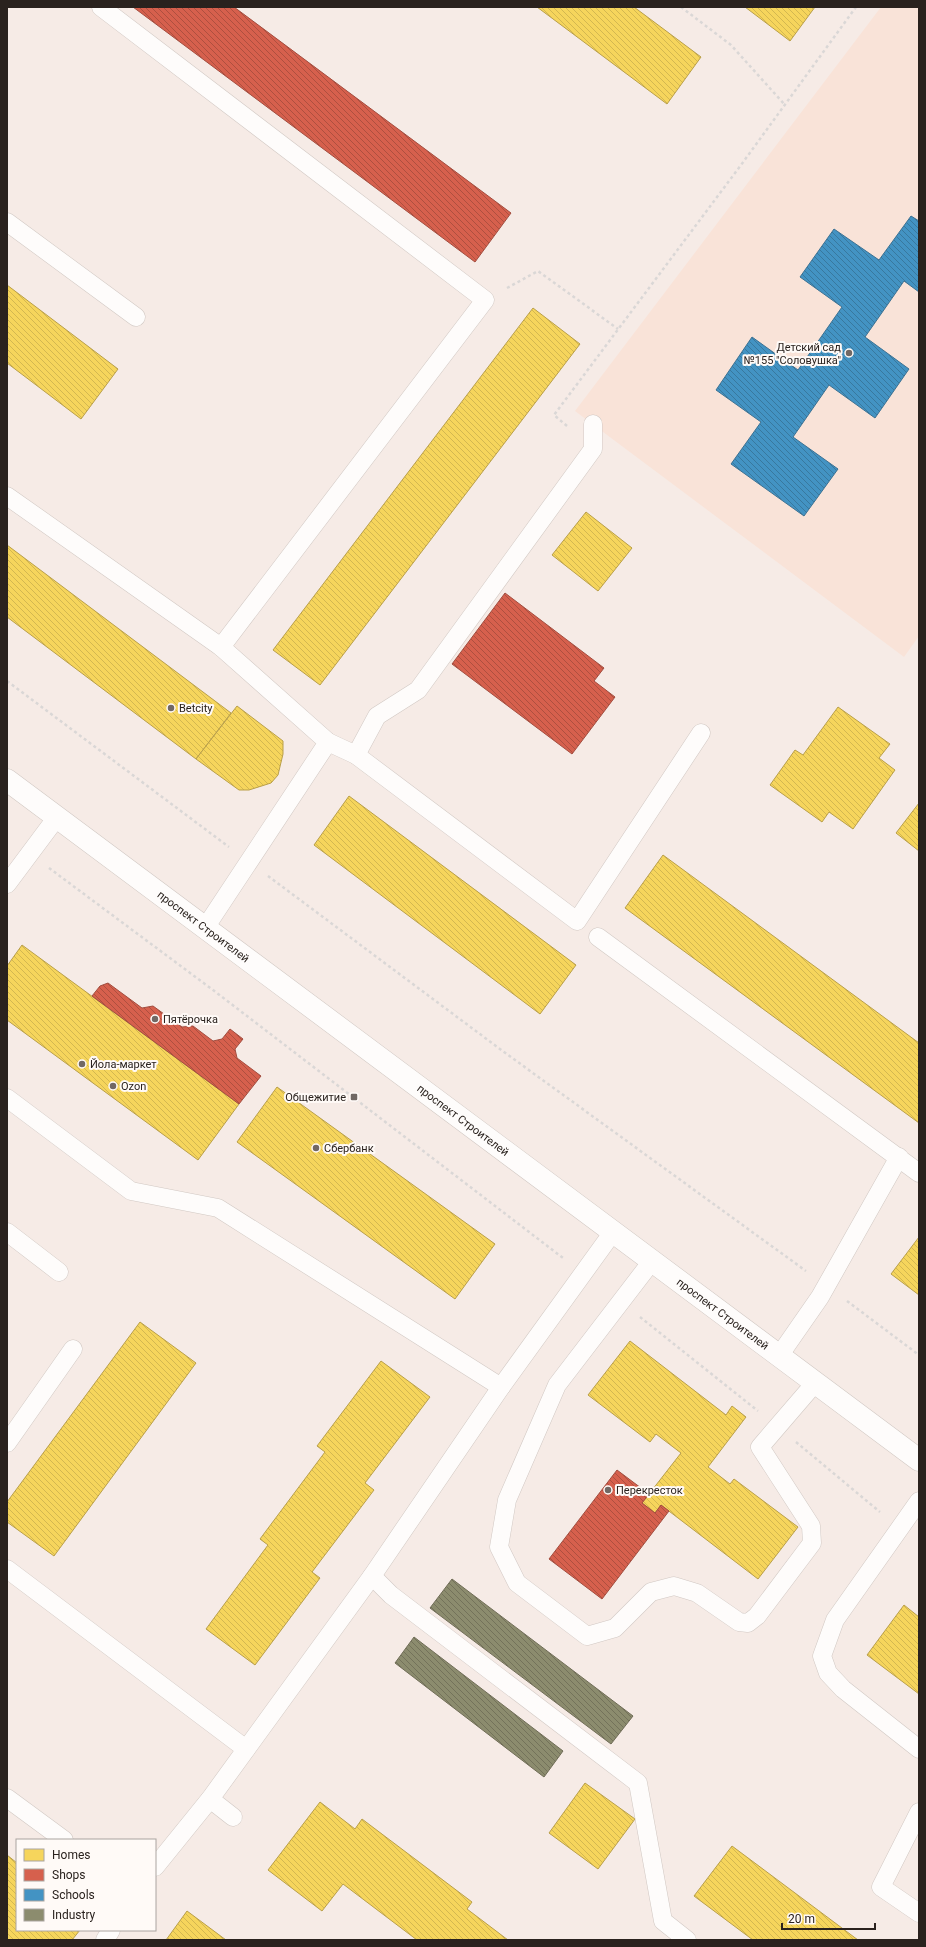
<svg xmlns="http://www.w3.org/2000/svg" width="926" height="1947" viewBox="0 0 926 1947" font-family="Roboto,sans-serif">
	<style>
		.built { fill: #f9e3d8 }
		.homes { fill: url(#homes-back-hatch); stroke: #b99f49 }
		.shops { fill: url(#shops-back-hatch); stroke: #a24d3f }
		.schools { fill: url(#schools-back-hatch); stroke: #3c7192 }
		.industry { fill: url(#industry-back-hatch); stroke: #6f6c56 }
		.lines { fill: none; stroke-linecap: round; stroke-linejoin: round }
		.lane-casing { stroke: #d1c8c3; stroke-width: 19 }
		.secondary-casing { stroke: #d1c8c3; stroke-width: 23 }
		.path { stroke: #dad7d6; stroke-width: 2.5; stroke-dasharray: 3 3; stroke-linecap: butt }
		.lane { stroke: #fefcfb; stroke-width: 18 }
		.secondary { stroke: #fefcfb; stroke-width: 22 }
		.poi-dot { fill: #716864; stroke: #fffaf7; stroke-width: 1.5 }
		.labels { text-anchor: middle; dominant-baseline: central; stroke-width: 4; stroke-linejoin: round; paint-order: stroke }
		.poi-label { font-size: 11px; fill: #2a221e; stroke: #fffaf7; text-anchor: start }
		.street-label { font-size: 11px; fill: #2a221e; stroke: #fffaf7 }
	</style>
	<defs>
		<pattern id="homes-back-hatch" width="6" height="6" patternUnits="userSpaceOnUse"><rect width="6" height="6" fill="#f6d55c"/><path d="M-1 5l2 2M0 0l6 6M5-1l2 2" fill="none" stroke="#d3b750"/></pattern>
		<pattern id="shops-back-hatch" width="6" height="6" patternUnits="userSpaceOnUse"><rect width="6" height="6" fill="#d6604d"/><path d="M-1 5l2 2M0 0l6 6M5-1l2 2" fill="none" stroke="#ae4f3f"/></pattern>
		<pattern id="schools-back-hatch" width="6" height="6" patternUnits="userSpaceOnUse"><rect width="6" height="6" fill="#4393c3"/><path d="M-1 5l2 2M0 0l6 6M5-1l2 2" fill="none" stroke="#38789e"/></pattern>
		<pattern id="industry-back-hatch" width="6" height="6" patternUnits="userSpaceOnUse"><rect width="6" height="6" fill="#8c8c6e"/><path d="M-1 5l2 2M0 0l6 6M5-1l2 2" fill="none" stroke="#73725a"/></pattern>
	</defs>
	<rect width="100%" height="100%" fill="#f6ebe6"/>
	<path class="built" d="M881 7H919V636L904 657 575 411Z"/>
	<g class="homes">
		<path d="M537 7H634L701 57 667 104Z"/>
		<path d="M745 7H815L790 41Z"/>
		<path d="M7 285 118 369 81 419 7 363Z"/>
		<path d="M533 308 580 344 320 685 273 650Z"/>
		<path d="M586 512 632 548 598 591 552 555Z"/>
		<path d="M7 545 231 713 196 759 7 617Z"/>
		<path d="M237 706 283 741V754L278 775 271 783 249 790H239L196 759Z"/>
		<path d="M838 707 890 744 879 758 895 770 853 829 829 812 822 822 770 785 795 750 803 755Z"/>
		<path d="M349 796 576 965 540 1014 314 845Z"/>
		<path d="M919 803V851L896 833Z"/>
		<path d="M663 855 919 1043V1123L625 908Z"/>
		<path d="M22 945 239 1104 198 1160 7 1020V966Z"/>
		<path d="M277 1087 495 1244 455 1299 237 1142Z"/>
		<path d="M919 1237V1295L891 1274Z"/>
		<path d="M140 1322 196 1363 54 1556 7 1522V1502Z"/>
		<path d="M630 1341 726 1415 732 1406 746 1417 708 1467 730 1484 734 1479 798 1527 758 1579 661 1505 655 1513 642 1503 681 1453 656 1434 650 1442 588 1395Z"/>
		<path d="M381 1361 430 1397 365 1483 374 1490 312 1572 320 1578 255 1665 206 1629 268 1545 260 1539 325 1452 317 1446Z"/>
		<path d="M904 1605 919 1617V1694L867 1655Z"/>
		<path d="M585 1783 635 1819 598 1869 549 1833Z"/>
		<path d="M320 1802 355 1829 362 1819 472 1902 467 1909 508 1940H417L343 1884 322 1911 268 1870Z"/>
		<path d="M732 1846 858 1940H753L694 1896Z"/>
		<path d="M7 1855 17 1863V1930H80L72 1940H7Z"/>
		<path d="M187 1911 226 1940H166Z"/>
	</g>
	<g class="shops">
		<path d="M133 7H234L511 213 475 262Z"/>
		<path d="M505 593 604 668 594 681 615 697 572 754 452 664Z"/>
		<path d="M108 983 142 1008 153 1006 182 1027 193 1026 213 1041 222 1039 230 1029 243 1039 235 1049 237 1058 261 1076 239 1104 92 996 100 986Z"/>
		<path d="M617 1470 649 1494 642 1503 655 1513 661 1505 669 1511 602 1599 549 1559Z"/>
	</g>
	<path class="schools" d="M911 216 919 221V292L904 281 865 337 909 369 875 418 829 385 793 437 838 469 804 516 731 464 761 422 716 390 752 337 798 370 842 307 800 277 834 229 879 260Z"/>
	<g class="industry">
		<path d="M452 1579 633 1716 611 1744 430 1608Z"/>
		<path d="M414 1637 563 1751 544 1777 395 1663Z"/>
	</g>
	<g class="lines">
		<defs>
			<g id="lane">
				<path d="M101 7 485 300 221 647"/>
				<path d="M7 222 136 317"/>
				<path d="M7 496 221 647 328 742 205 928"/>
				<path d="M328 742 356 755 577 921 701 733"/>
				<path d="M356 755 377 716 418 690 593 449V424"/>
				<path d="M7 884 57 817"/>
				<path d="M598 937 919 1173"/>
				<path d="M7 1098 131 1191 218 1208 501 1387"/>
				<path d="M7 1232 59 1272"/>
				<path d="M652 1261 557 1385 507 1500 499 1547 517 1583 587 1636 615 1628 651 1592 674 1586 697 1593 739 1622 748 1623 757 1616 812 1543 811 1526 760 1447 815 1383"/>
				<path d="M779 1356 820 1297 899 1157"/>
				<path d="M7 1443 73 1349"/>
				<path d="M919 1501 835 1620 822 1656 828 1673 843 1689 919 1749"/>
				<path d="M7 1569 246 1749"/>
				<path d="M372 1576 391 1595 638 1783 663 1921 687 1940"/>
				<path d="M7 1798 64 1840"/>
				<path d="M210 1799 233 1817"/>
				<path d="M919 1812 881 1887 919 1913"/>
				<path d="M155 1867 210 1799 372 1576 501 1387 613 1232"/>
				<path d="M105 1940 111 1930"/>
			</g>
			<g id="secondary">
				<path id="s1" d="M7 780 919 1460"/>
			</g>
		</defs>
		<use href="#lane" class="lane-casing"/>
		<use href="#secondary" class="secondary-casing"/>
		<g class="path">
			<path d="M681 7 731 45 785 105"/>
			<path d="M507 288 538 271 618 329"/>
			<path d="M567 426 554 415 741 165 856 7"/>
			<path d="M7 681 229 847"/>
			<path d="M49 868 213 990 563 1258"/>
			<path d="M268 876 504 1052 806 1271"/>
			<path d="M847 1301 919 1355"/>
			<path d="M640 1317 758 1411"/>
			<path d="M796 1442 880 1512"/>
		</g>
		<use href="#lane" class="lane"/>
		<use href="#secondary" class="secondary"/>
	</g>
	<g class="poi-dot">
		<circle cx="849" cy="353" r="4"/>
		<circle cx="171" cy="708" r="4"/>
		<circle cx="155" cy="1019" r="4"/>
		<circle cx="82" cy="1064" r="4"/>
		<circle cx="113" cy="1086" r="4"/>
		<rect x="350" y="1093" width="8" height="8" rx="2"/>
		<circle cx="316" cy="1148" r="4"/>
		<circle cx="608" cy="1490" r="4"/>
	</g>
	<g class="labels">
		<g class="poi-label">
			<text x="841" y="347" text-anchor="end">Детский сад<tspan x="841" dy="13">№155 "Соловушка"</tspan></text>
			<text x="179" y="708">Betcity</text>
			<text x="163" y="1019">Пятёрочка</text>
			<text x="90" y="1064">Йола-маркет</text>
			<text x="121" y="1086">Ozon</text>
			<text x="346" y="1097" text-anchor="end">Общежитие</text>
			<text x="324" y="1148">Сбербанк</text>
			<text x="616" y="1490">Перекресток</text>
		</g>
		<g class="street-label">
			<text stroke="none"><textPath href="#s1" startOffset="245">проспект Строителей</textPath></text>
			<text stroke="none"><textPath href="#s1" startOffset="569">проспект Строителей</textPath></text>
			<text stroke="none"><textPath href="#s1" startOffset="893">проспект Строителей</textPath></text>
		</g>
	</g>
	<rect width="926" height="1947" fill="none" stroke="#2a221e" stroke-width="16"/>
	<rect x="16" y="1839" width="140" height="92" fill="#fffaf7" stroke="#aaa4a0"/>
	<rect x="24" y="1849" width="20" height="12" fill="#f6d55c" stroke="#aaa4a0"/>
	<text x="52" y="1859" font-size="12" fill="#2a221e">Homes</text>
	<rect x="24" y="1869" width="20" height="12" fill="#d6604d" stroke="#aaa4a0"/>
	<text x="52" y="1879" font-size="12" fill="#2a221e">Shops</text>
	<rect x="24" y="1889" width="20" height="12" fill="#4393c3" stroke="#aaa4a0"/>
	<text x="52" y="1899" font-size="12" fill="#2a221e">Schools</text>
	<rect x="24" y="1909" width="20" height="12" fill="#8c8c6e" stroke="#aaa4a0"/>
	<text x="52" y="1919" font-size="12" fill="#2a221e">Industry</text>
	<path d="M782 1923v6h93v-6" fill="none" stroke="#2a221e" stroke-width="2"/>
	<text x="788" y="1923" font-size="12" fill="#2a221e" stroke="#fffaf7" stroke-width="3" paint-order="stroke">20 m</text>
</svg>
